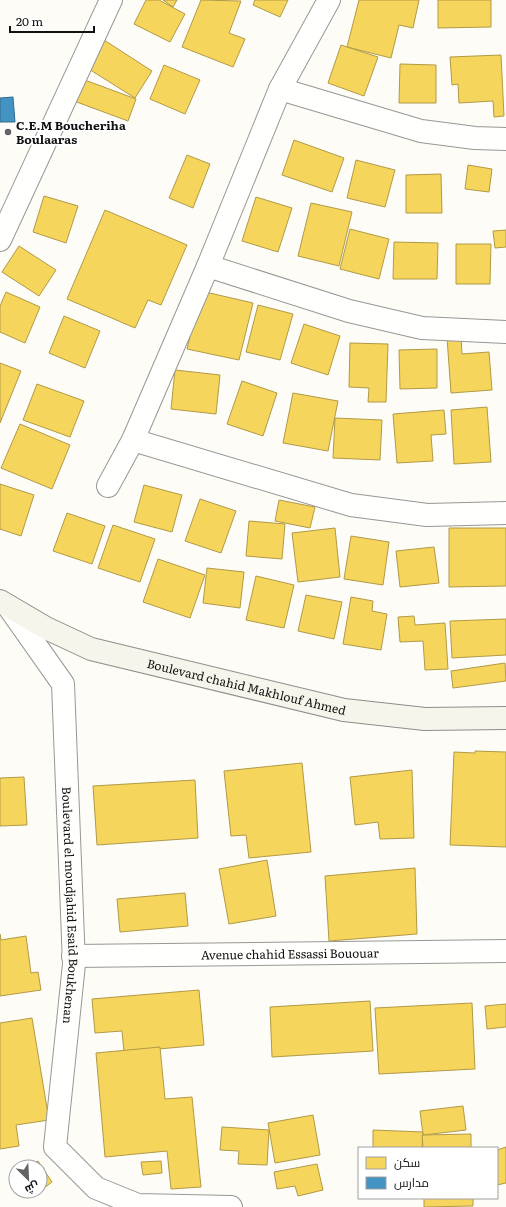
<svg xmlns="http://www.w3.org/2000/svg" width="506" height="1207" viewBox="0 0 506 1207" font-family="Literata,Cairo,serif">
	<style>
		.homes { fill: #f6d55c; stroke: #b19a46 }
		.schools { fill: #4393c3; stroke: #346c8e }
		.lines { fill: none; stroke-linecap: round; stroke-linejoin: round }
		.minor-casing { stroke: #979795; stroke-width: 24 }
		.secondary-casing { stroke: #8e8d8b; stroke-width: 24 }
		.minor { stroke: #fffffe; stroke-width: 22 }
		.secondary { stroke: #f6f4eb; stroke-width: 22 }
		.poi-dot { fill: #646362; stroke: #fff; stroke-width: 1.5 }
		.labels { text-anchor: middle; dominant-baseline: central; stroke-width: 4; stroke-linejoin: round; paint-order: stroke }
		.poi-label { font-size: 12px; font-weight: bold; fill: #111; stroke: #fff; text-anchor: start }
		.street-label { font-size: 12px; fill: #111; stroke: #fff }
	</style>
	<rect width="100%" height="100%" fill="#fdfcf7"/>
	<g class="homes">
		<path d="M146 0H159L185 14 170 42 134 24Z"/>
		<path d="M163 0H177L173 7Z"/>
		<path d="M201 0 241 1 229 33 245 39 233 67 182 47Z"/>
		<path d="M255 0H288L280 17 253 5Z"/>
		<path d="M359 0H419L413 28 399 25 391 58 347 47Z"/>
		<path d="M438 0H491V27L438 28Z"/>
		<path d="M101 38 152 71 135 98 84 66Z"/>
		<path d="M341 45 378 57 364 96 328 83Z"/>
		<path d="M501 55 504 116 494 117 493 101 459 103 458 84 452 85 450 57Z"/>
		<path d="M400 64 436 65V103H399Z"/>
		<path d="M164 65 200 80 185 114 150 99Z"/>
		<path d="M82 79 136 99 128 121 74 101Z"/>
		<path d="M294 140 344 158 332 192 282 175Z"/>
		<path d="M187 155 210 164 193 208 169 198Z"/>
		<path d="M356 160 395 170 385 207 347 198Z"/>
		<path d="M468 165 492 169 489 192 465 189Z"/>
		<path d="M441 174 442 213H406V175Z"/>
		<path d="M44 196 78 206 66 243 33 232Z"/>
		<path d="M256 197 292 208 278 252 242 241Z"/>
		<path d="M311 203 352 212 339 266 298 256Z"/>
		<path d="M105 210 187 245 161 305 148 300 135 328 67 299Z"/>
		<path d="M350 229 389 239 379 279 340 269Z"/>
		<path d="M506 230V247L495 248 493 231Z"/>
		<path d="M394 242 438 243 437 279H393Z"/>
		<path d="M456 244H491L490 284H456Z"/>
		<path d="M19 246 56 270 39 296 2 272Z"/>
		<path d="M201 291 253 303 239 360 187 349Z"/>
		<path d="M6 292 40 307 25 343 0 332V306Z"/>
		<path d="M258 305 293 314 280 360 246 352Z"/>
		<path d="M64 316 100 331 85 368 49 353Z"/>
		<path d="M304 324 340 336 328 375 291 363Z"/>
		<path d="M461 337 462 354 489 352 492 390 451 393 447 338Z"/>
		<path d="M350 343 388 344 386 402H368L369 388 349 387Z"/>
		<path d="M437 349V388L400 389 399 350Z"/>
		<path d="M0 363 21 371 0 423Z"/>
		<path d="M175 370 220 375 216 414 171 409Z"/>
		<path d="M242 381 277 393 263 436 227 424Z"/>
		<path d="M37 384 84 401 70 437 23 420Z"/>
		<path d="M293 393 338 401 328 451 283 443Z"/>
		<path d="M487 407 491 462 454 464 451 410Z"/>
		<path d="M444 410 446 434 431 435 433 461 397 463 393 414Z"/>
		<path d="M335 418 382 420 380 460 333 458Z"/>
		<path d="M20 424 70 445 52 489 1 468Z"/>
		<path d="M0 484 34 495 21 536 0 529Z"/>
		<path d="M144 485 182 495 172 532 134 522Z"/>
		<path d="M200 499 236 511 221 553 185 541Z"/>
		<path d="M279 500 315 507 310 528 275 521Z"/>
		<path d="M67 513 105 526 92 564 53 551Z"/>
		<path d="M249 521 285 524 282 559 246 556Z"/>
		<path d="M113 525 155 539 140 582 98 568Z"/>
		<path d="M335 528 340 577 298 582 292 533Z"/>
		<path d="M449 528H506V586L449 587Z"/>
		<path d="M351 536 389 542 383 585 344 579Z"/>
		<path d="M434 547 439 583 400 587 396 551Z"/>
		<path d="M158 559 205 575 190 618 143 602Z"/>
		<path d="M207 568 244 572 240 608 203 603Z"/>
		<path d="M256 576 294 585 284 628 246 620Z"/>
		<path d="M306 595 342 602 334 639 298 631Z"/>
		<path d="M351 597 373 601 372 611 387 614 381 650 343 644Z"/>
		<path d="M414 616 415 625 445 623 448 669 425 670 423 641 400 642 398 617Z"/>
		<path d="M506 619V655L452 658 450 621Z"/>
		<path d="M505 663 506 681 453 688 451 671Z"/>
		<path d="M475 751 506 752V847L450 845 454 752 475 753Z"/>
		<path d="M302 763 311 852 249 858 246 835 231 836 224 771Z"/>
		<path d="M412 770 414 838 380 839 378 822 355 825 350 777Z"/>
		<path d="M24 777 27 825 0 826V778Z"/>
		<path d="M195 780 198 838 97 845 93 786Z"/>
		<path d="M267 860 276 916 229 924 219 869Z"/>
		<path d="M415 868 417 934 329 941 325 876Z"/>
		<path d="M185 893 188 926 120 932 117 899Z"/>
		<path d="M0 934 1 940 26 936 31 973 38 972 41 990 0 996Z"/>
		<path d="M199 990 204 1045 124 1052 122 1031 95 1033 92 999Z"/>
		<path d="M370 1001 373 1051 272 1057 270 1007Z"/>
		<path d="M472 1003 475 1069 379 1074 375 1008Z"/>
		<path d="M506 1004V1027L487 1029 485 1006Z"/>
		<path d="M32 1018 49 1120 16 1125 19 1146 0 1149V1023Z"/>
		<path d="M160 1047 165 1099 192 1097 201 1187 171 1189 167 1151 105 1157 96 1053Z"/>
		<path d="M463 1106 466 1130 423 1135 420 1111Z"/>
		<path d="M313 1115 320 1155 275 1163 268 1123Z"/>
		<path d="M222 1127 269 1130 267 1165 238 1164 239 1151 220 1150Z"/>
		<path d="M373 1130 423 1132 422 1148H373Z"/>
		<path d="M471 1134V1148H423L422 1135Z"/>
		<path d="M506 1147V1183L497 1185V1150Z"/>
		<path d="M38 1161 52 1182 40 1191V1167H29Z"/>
		<path d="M161 1161 162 1173 143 1175 141 1162Z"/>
		<path d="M317 1164 323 1190 298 1196 295 1186 277 1189 274 1172Z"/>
		<path d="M29 1191H39L32 1196Z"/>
		<path d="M424 1198H473V1206L424 1207Z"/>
	</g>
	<path class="schools" d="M13 97 15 122H0V98Z"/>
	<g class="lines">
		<defs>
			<g id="minor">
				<path d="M280 89 421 131 475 138 506 139"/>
				<path d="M0 240 111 0"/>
				<path d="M208 266 349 311 422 328 506 332"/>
				<path d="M133 440 351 505 427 515 506 513"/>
				<path d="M108 486 133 440 208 266 280 89 329 0"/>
				<path id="s1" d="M8 606 63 684 74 964 55 1147 96 1188 138 1205 231 1207"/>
				<path id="s2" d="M73 956 506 951"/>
			</g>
			<g id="secondary">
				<path id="s3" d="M0 601 46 628 91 649 344 710 425 719 506 718"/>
			</g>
		</defs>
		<use href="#minor" class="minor-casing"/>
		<use href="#secondary" class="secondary-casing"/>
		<use href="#minor" class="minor"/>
		<use href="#secondary" class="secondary"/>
	</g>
	<circle class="poi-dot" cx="8" cy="132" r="4"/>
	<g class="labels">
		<g class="poi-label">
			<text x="16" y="125">C.E.M Boucheriha<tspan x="16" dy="14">Boulaaras</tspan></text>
		</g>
		<g class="street-label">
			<text stroke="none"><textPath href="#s3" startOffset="263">Boulevard chahid Makhlouf Ahmed</textPath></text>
			<text stroke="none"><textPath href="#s1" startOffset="317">Boulevard el moudjahid Esaid Boukhenan</textPath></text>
			<text stroke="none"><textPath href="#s2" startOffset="217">Avenue chahid Essassi Bououar</textPath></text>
		</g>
	</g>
	<rect x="358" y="1147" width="140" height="52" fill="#ffffff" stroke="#a0a0a0"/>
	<rect x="366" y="1157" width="20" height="12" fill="#f6d55c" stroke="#a0a0a0"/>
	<text x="394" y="1167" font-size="12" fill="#111111">سكن</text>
	<rect x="366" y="1177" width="20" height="12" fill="#4393c3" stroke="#a0a0a0"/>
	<text x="394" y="1187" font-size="12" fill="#111111">مدارس</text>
	<g transform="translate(28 1179) rotate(156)"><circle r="19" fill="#ffffff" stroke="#a0a0a0"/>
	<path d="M0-3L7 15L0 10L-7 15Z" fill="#646362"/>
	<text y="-6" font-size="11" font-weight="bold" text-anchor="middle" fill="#111111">ش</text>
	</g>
	<path d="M10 26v6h84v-6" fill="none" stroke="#111111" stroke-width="2"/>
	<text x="16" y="26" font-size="12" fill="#111111" stroke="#ffffff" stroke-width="3" paint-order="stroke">20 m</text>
</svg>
